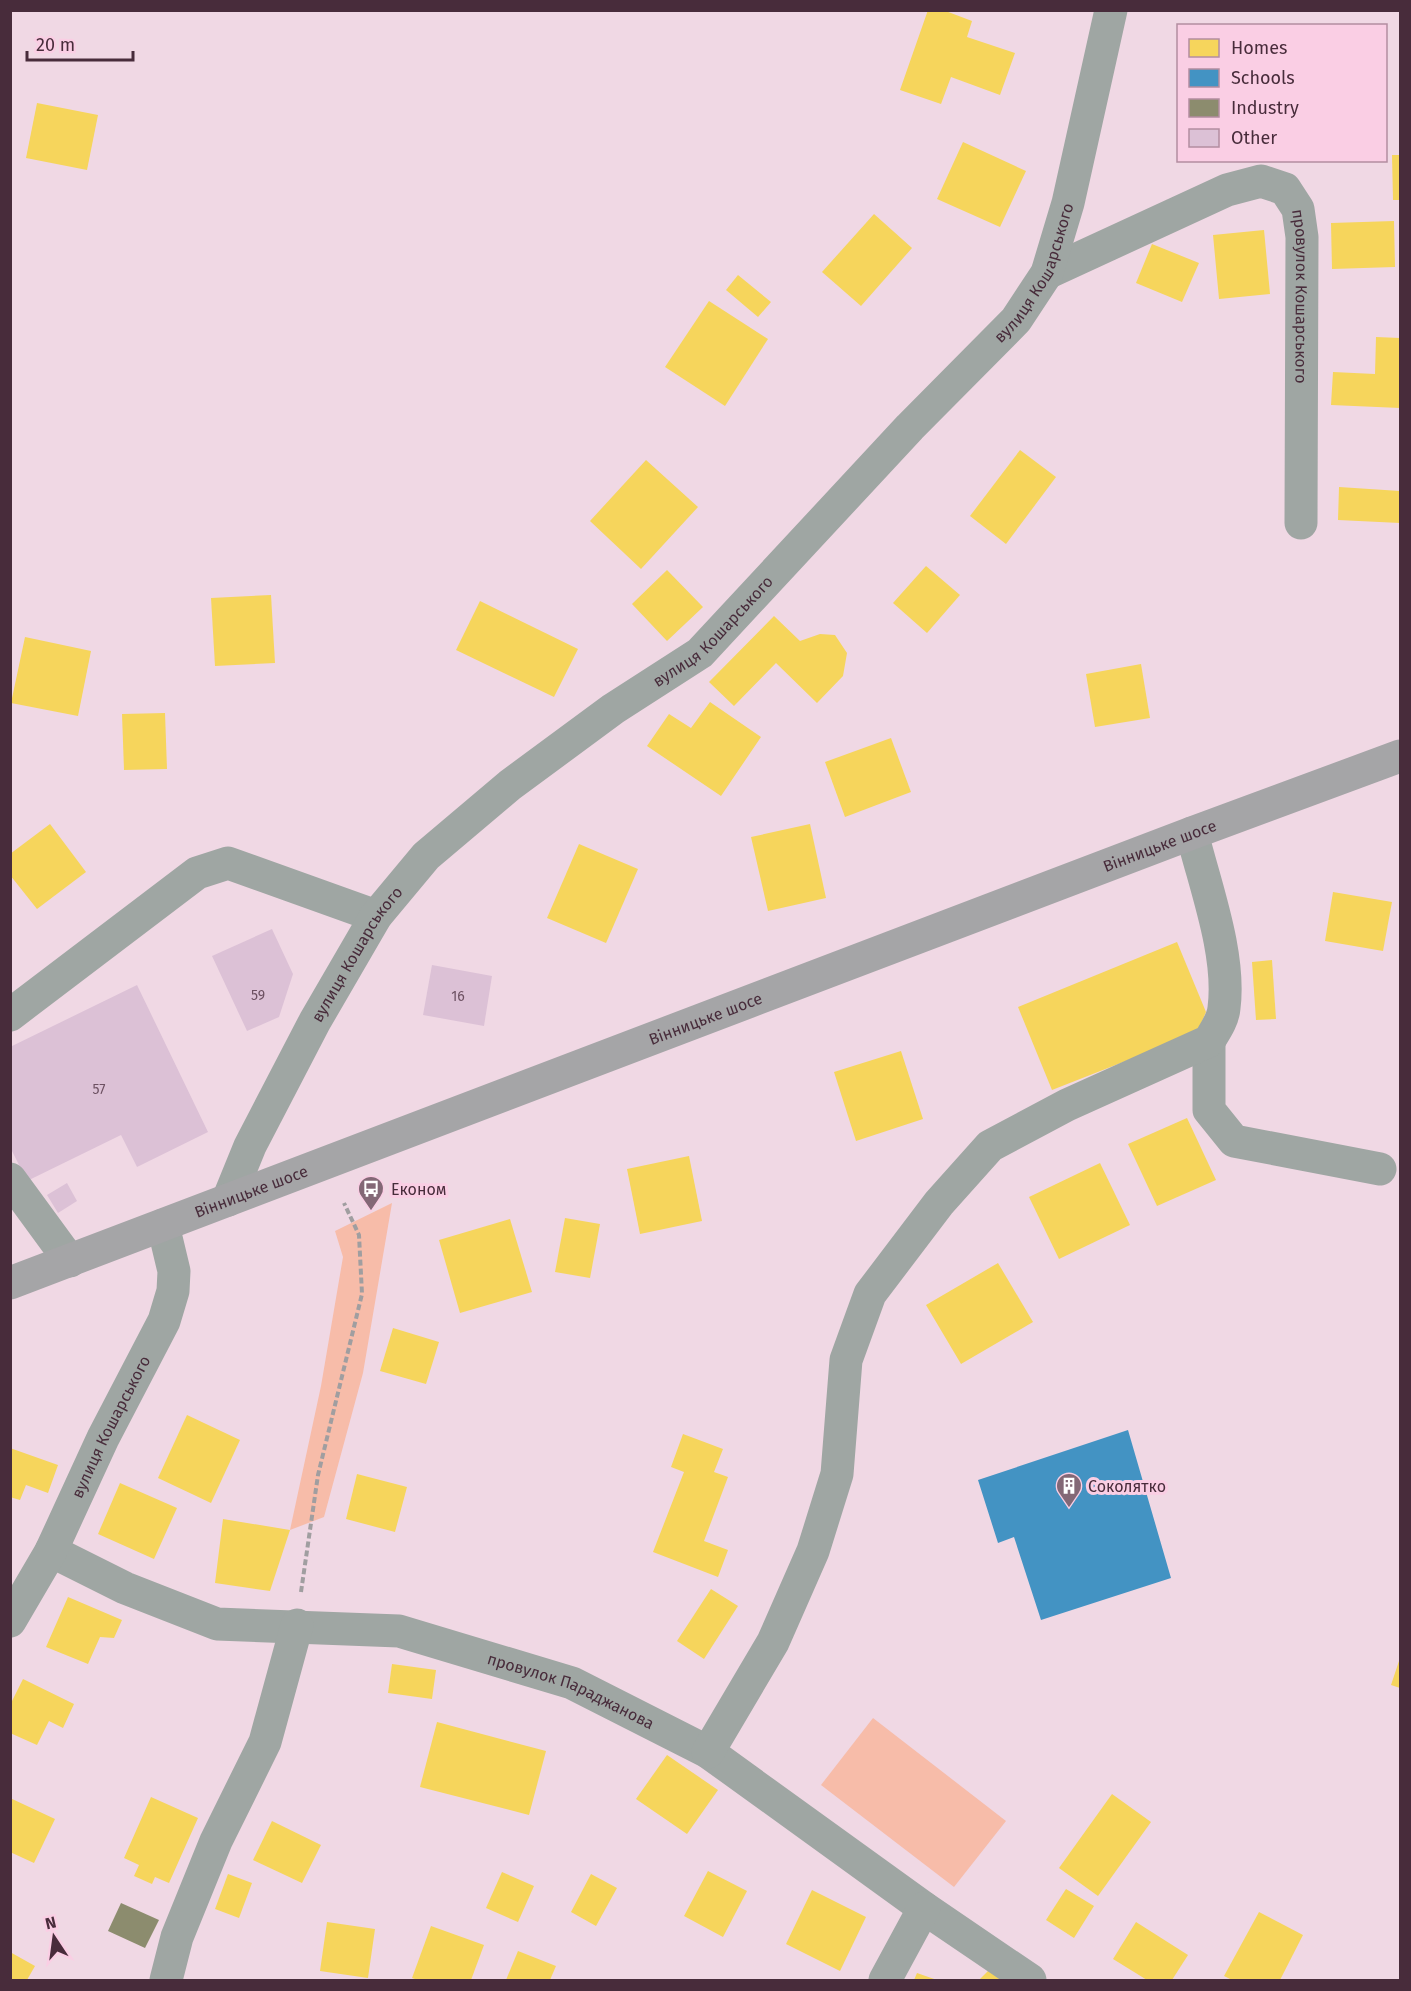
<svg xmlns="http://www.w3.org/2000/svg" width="1411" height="1991" viewBox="0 0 1411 1991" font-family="'Fira Sans',sans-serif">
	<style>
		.green { fill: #f7bca9 }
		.homes { fill: #f6d55c }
		.schools { fill: #4393c3 }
		.industry { fill: #8c8c6e }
		.building { fill: #dcc1d6 }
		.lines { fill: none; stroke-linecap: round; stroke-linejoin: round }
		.path { stroke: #a09ea0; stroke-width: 4; stroke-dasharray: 6 3; stroke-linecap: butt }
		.minor { stroke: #9fa6a3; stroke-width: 33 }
		.major { stroke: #a5a5a7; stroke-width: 33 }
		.labels { text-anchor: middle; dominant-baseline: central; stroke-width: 6; stroke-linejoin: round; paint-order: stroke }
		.number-label { font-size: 14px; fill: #6d5162 }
		.street-label { font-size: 16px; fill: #482c3b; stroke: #facee4 }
		.poi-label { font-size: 16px; fill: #482c3b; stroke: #facee4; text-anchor: start }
	</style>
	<rect width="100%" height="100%" fill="#f0d8e4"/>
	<g class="green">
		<path d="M392 1203 363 1373 324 1517 290 1530 321 1386 343 1257 335 1231Z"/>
		<path d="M873 1718 1006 1821 954 1887 821 1785Z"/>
	</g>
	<g class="homes">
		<path d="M928 10H943L972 21 967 37 1015 53 1000 95 951 77 941 104 900 90Z"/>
		<path d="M37 103 98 115 87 170 26 158Z"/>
		<path d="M963 142 1026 171 1000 227 937 199Z"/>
		<path d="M1392 155H1400V200H1393Z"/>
		<path d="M874 214 912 248 861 306 822 272Z"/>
		<path d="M1394 221 1395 267 1332 269 1331 223Z"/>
		<path d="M1264 230 1270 294 1219 299 1213 235Z"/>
		<path d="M1152 244 1199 263 1182 302 1136 283Z"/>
		<path d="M738 275 771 302 758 317 726 290Z"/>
		<path d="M709 301 768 339 725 406 665 367Z"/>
		<path d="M1376 337 1400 338V408L1331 405 1333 372 1375 374Z"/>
		<path d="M1020 450 1056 477 1006 544 970 516Z"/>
		<path d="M646 460 698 507 641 569 590 521Z"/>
		<path d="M1339 487 1400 491V523L1338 520Z"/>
		<path d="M926 566 960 595 927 633 893 603Z"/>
		<path d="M667 570 703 607 667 641 632 604Z"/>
		<path d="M271 595 275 663 215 666 211 598Z"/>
		<path d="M480 601 578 649 554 697 456 650Z"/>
		<path d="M774 616 800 641 820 634 835 635 847 653 843 676 817 703 776 663 734 706 709 682Z"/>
		<path d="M25 637 91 651 78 716 11 703Z"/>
		<path d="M1141 664 1150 718 1095 727 1086 674Z"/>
		<path d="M710 702 761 737 721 796 647 746 669 714 691 728Z"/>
		<path d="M165 713 167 769 124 770 122 714Z"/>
		<path d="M891 738 911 792 845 817 825 762Z"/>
		<path d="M50 824 86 872 37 909 10 875V854Z"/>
		<path d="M810 824 826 898 768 911 751 837Z"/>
		<path d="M579 844 638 869 606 943 547 918Z"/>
		<path d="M1333 892 1392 902 1383 951 1325 941Z"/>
		<path d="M1177 942 1206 1012 1197 1033 1052 1090 1018 1007Z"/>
		<path d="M1272 960 1276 1019 1256 1020 1252 962Z"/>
		<path d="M901 1051 923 1119 856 1141 834 1072Z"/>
		<path d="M1187 1118 1216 1180 1157 1206 1128 1144Z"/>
		<path d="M689 1156 702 1221 640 1234 627 1169Z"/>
		<path d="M1100 1163 1130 1225 1059 1259 1029 1197Z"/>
		<path d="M565 1218 600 1224 590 1278 555 1272Z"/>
		<path d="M510 1219 532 1292 460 1313 439 1240Z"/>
		<path d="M998 1263 1033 1322 961 1364 926 1305Z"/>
		<path d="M393 1328 439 1342 426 1384 380 1371Z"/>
		<path d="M187 1415 240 1440 211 1503 158 1478Z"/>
		<path d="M683 1434 723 1449 714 1472 728 1477 704 1541 728 1550 718 1577 653 1552 684 1472 671 1467Z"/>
		<path d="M10 1448 58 1465 48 1493 26 1485 20 1500 10 1497Z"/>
		<path d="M357 1474 407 1487 395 1532 346 1519Z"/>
		<path d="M120 1483 177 1508 154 1559 98 1534Z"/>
		<path d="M223 1519 290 1530 270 1591 215 1583Z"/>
		<path d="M711 1589 738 1606 704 1659 677 1641Z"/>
		<path d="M68 1597 122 1620 114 1638 100 1637 88 1664 46 1647Z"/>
		<path d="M1400 1658V1688L1391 1685Z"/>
		<path d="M392 1664 436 1670 432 1699 388 1693Z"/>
		<path d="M23 1679 74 1704 63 1728 49 1721 37 1745 10 1733V1705Z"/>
		<path d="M437 1722 546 1751 529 1815 420 1787Z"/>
		<path d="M667 1755 718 1790 687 1834 636 1799Z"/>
		<path d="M1112 1794 1151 1822 1098 1896 1059 1868Z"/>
		<path d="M151 1797 198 1818 169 1883 155 1877 152 1884 134 1876 139 1865 124 1858Z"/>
		<path d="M10 1798 55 1819 34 1863 10 1852Z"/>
		<path d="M272 1821 321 1845 302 1883 253 1860Z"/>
		<path d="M708 1871 747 1891 723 1937 684 1916Z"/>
		<path d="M502 1872 534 1886 518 1922 486 1908Z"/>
		<path d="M228 1874 252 1883 239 1918 215 1909Z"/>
		<path d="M591 1874 617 1888 596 1926 571 1912Z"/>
		<path d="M1066 1889 1094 1906 1074 1938 1046 1920Z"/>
		<path d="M812 1890 866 1917 840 1971 786 1944Z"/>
		<path d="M1259 1912 1303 1935 1280 1980H1232L1224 1976Z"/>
		<path d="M327 1922 375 1929 368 1978 320 1971Z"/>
		<path d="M1136 1922 1188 1955 1172 1980H1147L1113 1959Z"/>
		<path d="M431 1926 484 1945 471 1980H418L412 1978Z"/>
		<path d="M518 1951 556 1966 550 1980H506Z"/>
		<path d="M10 1952 35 1966 27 1980H10Z"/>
		<path d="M990 1969 1003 1980H979Z"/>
		<path d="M917 1973 937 1980H914Z"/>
	</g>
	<path class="schools" d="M1128 1430 1171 1578 1041 1620 1014 1537 998 1543 978 1480Z"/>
	<path class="industry" d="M121 1903 159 1920 145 1948 108 1931Z"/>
	<g class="building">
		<path d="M272 929 293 974 279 1017 247 1031 212 956Z"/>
		<path d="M432 965 492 976 484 1026 423 1015Z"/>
		<path d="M137 985 208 1132 137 1167 121 1135 27 1181 10 1147V1047Z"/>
		<path d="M67 1183 77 1201 58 1213 47 1195Z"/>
	</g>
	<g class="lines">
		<path class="path" d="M301 1592 318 1475 362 1294 359 1235 344 1203"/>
		<g class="minor">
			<path id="s1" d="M1047 273 1227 190 1261 181 1285 189 1298 209 1302 237 1301 523"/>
			<path d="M10 1015 197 873 228 863 376 916"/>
			<path d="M1209 1041V1110L1234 1141 1380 1169"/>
			<path d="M10 1179 70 1261"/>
			<path id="s2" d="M228 1200 250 1146 315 1021 376 916 426 856 510 785 613 709 700 653 910 427 1016 320 1047 273 1068 203 1111 10"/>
			<path id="s3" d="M51 1551 125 1588 217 1624 399 1631 572 1683 708 1752 924 1908 1030 1980"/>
			<path id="s4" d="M10 1621 51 1551 103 1438 164 1321 173 1291 174 1271 163 1225"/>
			<path d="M708 1752 773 1642 813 1551 837 1474 846 1360 870 1294 939 1203 990 1146 1067 1105 1209 1041C1215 1031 1223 1020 1224 1008 1231 954 1205 886 1192 833"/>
			<path d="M166 1980 177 1937 216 1841 265 1742 297 1625"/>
			<path d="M885 1980 924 1908"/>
		</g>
		<path class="major" id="s5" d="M10 1283 1192 833 1400 756"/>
	</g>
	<defs>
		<symbol id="bus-pin" viewBox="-11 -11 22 30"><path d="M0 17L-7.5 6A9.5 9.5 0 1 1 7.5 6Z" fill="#836876" stroke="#facee4"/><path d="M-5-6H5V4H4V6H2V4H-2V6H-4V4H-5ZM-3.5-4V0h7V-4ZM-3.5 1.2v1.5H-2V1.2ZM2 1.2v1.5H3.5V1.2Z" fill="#fff"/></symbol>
		<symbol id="building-pin" viewBox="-11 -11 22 30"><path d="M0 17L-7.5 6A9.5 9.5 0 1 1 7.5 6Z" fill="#836876" stroke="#facee4"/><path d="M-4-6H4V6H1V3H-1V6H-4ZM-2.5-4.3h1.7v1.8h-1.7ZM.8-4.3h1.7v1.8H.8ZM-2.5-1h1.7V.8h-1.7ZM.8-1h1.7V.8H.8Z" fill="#fff"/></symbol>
	</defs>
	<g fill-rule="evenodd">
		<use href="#bus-pin" x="356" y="1174" width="30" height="40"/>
		<use href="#building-pin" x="1054" y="1471" width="30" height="40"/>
	</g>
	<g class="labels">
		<g class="number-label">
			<text x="258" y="995">59</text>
			<text x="458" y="996">16</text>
			<text x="99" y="1089">57</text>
		</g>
		<g class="street-label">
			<text stroke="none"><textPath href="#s2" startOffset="1250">вулиця Кошарського</textPath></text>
			<text stroke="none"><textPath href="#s1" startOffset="370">провулок Кошарського</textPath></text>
			<text stroke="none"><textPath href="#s2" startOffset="764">вулиця Кошарського</textPath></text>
			<text stroke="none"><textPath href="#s5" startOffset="1230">Вінницьке шосе</textPath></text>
			<text stroke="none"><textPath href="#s2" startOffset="278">вулиця Кошарського</textPath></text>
			<text stroke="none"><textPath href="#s5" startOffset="744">Вінницьке шосе</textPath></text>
			<text stroke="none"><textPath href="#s5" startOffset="258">Вінницьке шосе</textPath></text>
			<text stroke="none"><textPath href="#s4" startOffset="219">вулиця Кошарського</textPath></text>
			<text stroke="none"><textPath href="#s3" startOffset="546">провулок Параджанова</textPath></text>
		</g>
		<g class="poi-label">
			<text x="391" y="1189">Економ</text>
			<text x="1088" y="1486">Соколятко</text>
		</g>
	</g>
	<rect width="1411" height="1991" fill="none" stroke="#482c3b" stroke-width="24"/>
	<rect x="1177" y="24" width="210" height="138" fill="#facee4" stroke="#b38da0" stroke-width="1.5"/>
	<rect x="1189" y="39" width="30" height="18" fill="#f6d55c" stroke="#b38da0" stroke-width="1.5"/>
	<text x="1231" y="54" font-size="18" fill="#482c3b">Homes</text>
	<rect x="1189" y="69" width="30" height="18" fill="#4393c3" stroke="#b38da0" stroke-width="1.5"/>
	<text x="1231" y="84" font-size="18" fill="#482c3b">Schools</text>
	<rect x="1189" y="99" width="30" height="18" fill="#8c8c6e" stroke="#b38da0" stroke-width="1.5"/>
	<text x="1231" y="114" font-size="18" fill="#482c3b">Industry</text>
	<rect x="1189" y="129" width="30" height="18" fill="#dcc1d6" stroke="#b38da0" stroke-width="1.5"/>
	<text x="1231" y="144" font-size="18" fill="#482c3b">Other</text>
	<g transform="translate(54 1937) rotate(347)" stroke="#facee4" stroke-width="4.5" paint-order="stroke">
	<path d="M0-4.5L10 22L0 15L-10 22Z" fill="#482c3b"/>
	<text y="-9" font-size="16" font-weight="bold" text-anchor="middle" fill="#482c3b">N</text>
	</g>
	<path d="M27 51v9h106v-9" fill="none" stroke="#482c3b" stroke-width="3"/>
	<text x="36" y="51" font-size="18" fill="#482c3b" stroke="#facee4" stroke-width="4.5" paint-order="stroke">20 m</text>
</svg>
